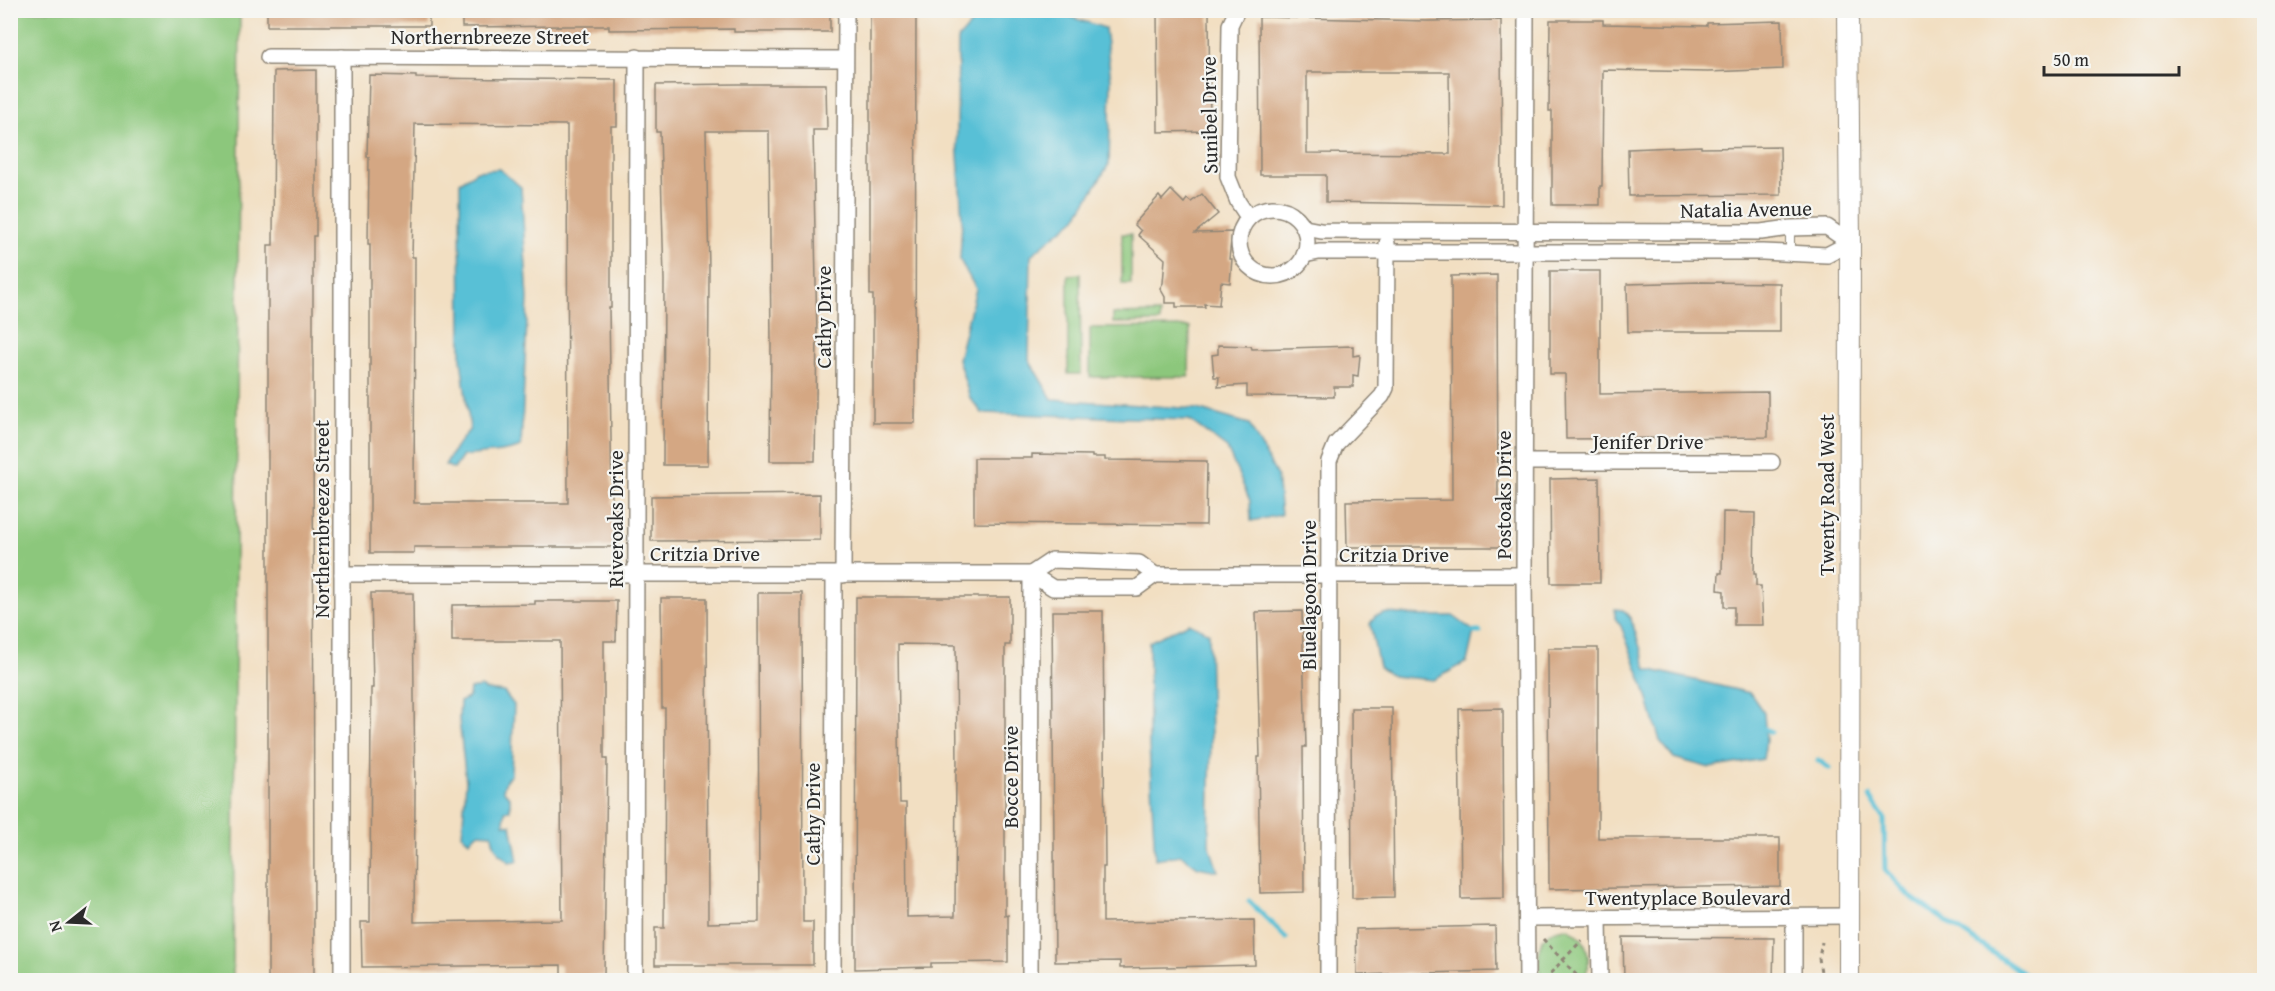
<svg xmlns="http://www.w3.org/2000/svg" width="2275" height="991" viewBox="0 0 2275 991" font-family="'Gentium Book Plus',serif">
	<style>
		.green { fill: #8cc77c; stroke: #5c7954; stroke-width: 1.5 }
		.water { fill: #58c0d6; stroke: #427680; stroke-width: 1.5 }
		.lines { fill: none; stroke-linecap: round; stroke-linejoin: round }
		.stream { stroke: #58c0d6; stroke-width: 5 }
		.building { fill: #d4a783; fill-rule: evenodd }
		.service-casing { stroke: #8e8576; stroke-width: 10 }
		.minor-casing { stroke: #8e8576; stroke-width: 18 }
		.tertiary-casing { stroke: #8e8576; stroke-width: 22 }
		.path { stroke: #8e8576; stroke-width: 3; stroke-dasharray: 4.5 4.5; stroke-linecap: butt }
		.service { stroke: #fff; stroke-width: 8 }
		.minor { stroke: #fff; stroke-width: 15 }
		.tertiary { stroke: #fff; stroke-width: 20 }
		.labels { text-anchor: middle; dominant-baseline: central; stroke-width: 4.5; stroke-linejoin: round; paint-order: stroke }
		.street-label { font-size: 21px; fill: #2b2b2b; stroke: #f6f6f2 }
	</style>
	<rect width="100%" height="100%" fill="#f6f6f2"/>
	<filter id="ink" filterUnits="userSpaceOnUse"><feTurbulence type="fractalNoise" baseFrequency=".0167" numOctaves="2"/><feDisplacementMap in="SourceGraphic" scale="12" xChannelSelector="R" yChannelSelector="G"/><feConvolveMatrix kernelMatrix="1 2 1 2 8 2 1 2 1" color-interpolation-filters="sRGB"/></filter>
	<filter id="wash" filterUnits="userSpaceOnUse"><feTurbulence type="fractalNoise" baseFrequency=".008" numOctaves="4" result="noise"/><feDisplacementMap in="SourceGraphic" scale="24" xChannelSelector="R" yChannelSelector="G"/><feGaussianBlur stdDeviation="1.35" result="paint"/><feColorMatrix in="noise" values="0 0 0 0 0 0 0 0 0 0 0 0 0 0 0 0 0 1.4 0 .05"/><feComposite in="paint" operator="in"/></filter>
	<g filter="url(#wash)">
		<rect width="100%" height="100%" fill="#f2dfc2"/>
		<g class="green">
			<path d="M10 11H240L233 980H11Z"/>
			<rect x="1122" y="234" width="9" height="50"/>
			<path d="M1080 274 1081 374H1068V275Z"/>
			<path d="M1160 313V322L1113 323V314Z"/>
			<path d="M1190 327 1189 377H1090V328Z"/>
			<path d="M1566 928C1588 936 1594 960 1583 980H1542C1538 972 1539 965 1539 956 1539 937 1548 930 1566 928Z"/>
		</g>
		<g class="water">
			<path d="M1052 11 1105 28 1111 80 1109 164 1076 218 1031 255 1029 360 1052 399 1197 409 1249 424 1277 476 1281 515 1251 521 1250 501 1227 448 1189 420 982 413 970 398 958 359 976 289 960 260 962 220 957 137 958 39 982 12Z"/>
			<path d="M499 169 521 187 528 299 521 446C514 453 475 454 463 456L454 469 445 465 455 448 470 429 461 359 460 182 477 171Z"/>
			<path d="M1615 609 1623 610 1631 619 1647 669 1750 693 1764 713 1766 740 1763 759 1710 768 1674 758 1660 741 1644 686 1621 626 1615 618Z"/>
			<path d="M1388 613 1421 616H1453L1474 631 1467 662 1434 680 1392 676 1379 667 1370 624 1375 616Z"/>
			<path d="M1189 623 1209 633 1211 738 1209 844 1218 871 1198 867 1181 855 1155 859 1149 745V642Z"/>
			<path d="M481 687 486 690 504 692 514 705 511 775 506 780 503 790 510 798V810L505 811 504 824 511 825 518 861 509 862C499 854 493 847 492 834L477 833 469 841 462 835 466 782 459 719 460 702 469 697 470 689Z"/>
		</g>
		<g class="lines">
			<g class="stream">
				<path d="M1467 632H1480"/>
				<path d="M1759 726 1771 732"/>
				<path d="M1818 760 1829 768"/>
				<path d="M1870 797 1884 818 1885 870 1909 896 2033 980"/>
				<path d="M1249 901 1286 938"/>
			</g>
		</g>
		<g id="blocks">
			<g class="building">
				<rect x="267" y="10" width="162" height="16"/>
				<path d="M462 10H830V32H734V29L609 30V26H567L462 27Z"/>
				<path d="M870 10H916L915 423H873V295H870Z"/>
				<path d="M1157 10H1209L1210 131 1158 132Z"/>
				<path d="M1259 17 1427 21 1501 20 1502 205 1326 202V175H1260ZM1307 72H1449L1450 154 1307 153Z"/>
				<path d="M1550 20H1603V24L1707 26V23L1782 21 1783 69 1708 72 1603 70 1602 186H1600V205H1552V111H1549Z"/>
				<path d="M316 70V236H313V330L314 981H268V245H273L274 71Z"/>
				<path d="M369 75 416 76V78L617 80V126H611V308H609L612 503H617V547H414V553H370V244H368L369 157H367ZM415 124 567 125 568 503H414L415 257H412Z"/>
				<path d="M738 84H826L827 130H813L817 335 815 461H770L771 346 769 131H706L709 269 708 465H663L664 280 660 132H656V85Z"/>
				<path d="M1701 146V148L1780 147 1781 195 1629 196 1628 149Z"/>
				<path d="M1171 190 1184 203 1187 199 1191 202 1202 194 1218 214 1195 233 1232 232 1229 259H1232L1230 283 1221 282 1219 305 1204 304 1205 307H1176V303H1165V297L1160 288 1163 283 1165 259 1138 235 1141 231 1134 224 1159 196 1162 200Z"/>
				<path d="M1550 271H1600V394L1768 392V437L1566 439 1565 374H1550Z"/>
				<path d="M1497 275 1498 499H1504L1505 547H1347L1346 501 1452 500 1451 276Z"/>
				<path d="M1701 282 1780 283V332H1628L1627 284Z"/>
				<path d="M1218 345 1251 346 1252 349 1353 346V356L1360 355 1358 376 1353 375V387H1334V397L1247 396V385L1218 387 1219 377H1214L1212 355 1218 354Z"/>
				<path d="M1032 454 1092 455V457H1105V460L1207 461 1206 525 974 523V458H1032Z"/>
				<path d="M1599 478 1600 583H1551L1550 479Z"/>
				<path d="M820 494V540L651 541V496Z"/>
				<path d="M1723 512 1755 513 1754 574H1756V586H1761L1763 625H1734V607H1724V591L1718 590 1719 573H1722Z"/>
				<path d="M371 593H413L415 795 414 922 562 920 560 641H452V605L535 604V601H617L616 641H604V759H607L604 976 561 975V965L362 967 361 922H370L371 688H373Z"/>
				<path d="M758 593H802L803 922H813V965H655V928H664L665 708H662L661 598H707L708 923 759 922Z"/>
				<path d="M856 597H1010V645H1005V916L1008 915V962L931 963V967L855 969ZM898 644 956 645 957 769H956L955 916 907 917 906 803H900Z"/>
				<path d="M1052 611H1103L1105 867H1103V922L1254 920 1255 965 1120 968V961L1055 962Z"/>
				<path d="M1302 611 1306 747H1303L1304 892 1260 893 1258 757H1260L1256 612Z"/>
				<path d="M1548 648H1598V838H1780V886L1549 889Z"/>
				<path d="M1351 708H1392L1394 897 1352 898Z"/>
				<path d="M1503 708 1504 898 1461 899 1459 709Z"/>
				<path d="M1495 926 1496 971 1357 975 1356 929Z"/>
				<path d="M1623 937 1774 938 1773 981H1624Z"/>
			</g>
		</g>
	</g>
	<g filter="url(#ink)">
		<use href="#blocks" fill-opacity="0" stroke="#8e8576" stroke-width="1.5"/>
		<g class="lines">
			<defs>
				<path id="service" d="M1790 254V228"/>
				<g id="minor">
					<path d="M1237 10 1230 25 1228 177 1238 202 1248 217"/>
					<path d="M1526 10 1524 575 1527 980"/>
					<path d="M268 57 845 59"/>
					<circle cx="1273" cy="242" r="34"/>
					<path d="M1304 255 1319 252H1763L1827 255 1850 243 1827 227 1790 228 1761 232 1321 231 1305 228"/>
					<path d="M1525 462H1772"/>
					<path d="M342 574H1031L1053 588H1137L1155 575H1524"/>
					<path d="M1031 574 1052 560 1139 563 1155 575"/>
					<path d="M843 575 846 10"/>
					<path d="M1527 918 1849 916"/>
					<path d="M1599 918 1600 980"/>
					<path d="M342 980V57"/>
					<path d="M635 980 637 57"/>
					<path d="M833 980 834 575"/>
					<path d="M1030 980 1031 574"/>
					<path d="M1328 980 1329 461 1336 444 1382 396 1386 388 1387 243"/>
					<path d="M1794 980V918"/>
				</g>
				<path id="tertiary" d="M1848 10 1850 243 1849 980"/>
			</defs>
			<use href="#service" class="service-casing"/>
			<use href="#minor" class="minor-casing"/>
			<use href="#tertiary" class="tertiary-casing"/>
			<g class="path">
				<path d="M1543 939 1581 980"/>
				<path d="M1544 980 1582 940"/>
				<path d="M1822 980 1819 958 1822 942"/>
			</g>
			<use href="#service" class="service"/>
			<use href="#minor" class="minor"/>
			<use href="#tertiary" class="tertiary"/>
		</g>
	</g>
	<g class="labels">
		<g class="street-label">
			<text x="490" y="36">Northernbreeze Street</text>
			<text transform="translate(1209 115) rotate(-91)">Sunibel Drive</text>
			<text transform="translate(1746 209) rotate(-1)">Natalia Avenue</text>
			<text transform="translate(823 317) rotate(-90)">Cathy Drive</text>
			<text x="1648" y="441">Jenifer Drive</text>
			<text transform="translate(1503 495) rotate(-90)">Postoaks Drive</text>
			<text transform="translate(1826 495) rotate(-90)">Twenty Road West</text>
			<text transform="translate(321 519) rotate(-90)">Northernbreeze Street</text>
			<text transform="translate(615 519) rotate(-90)">Riveroaks Drive</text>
			<text x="705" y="553">Critzia Drive</text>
			<text x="1394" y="554">Critzia Drive</text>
			<text transform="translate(1308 595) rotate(-90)">Bluelagoon Drive</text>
			<text transform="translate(1010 777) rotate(-90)">Bocce Drive</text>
			<text transform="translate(812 814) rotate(-90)">Cathy Drive</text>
			<text x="1688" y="897">Twentyplace Boulevard</text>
		</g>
	</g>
	<rect width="2275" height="991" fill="none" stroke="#f6f6f2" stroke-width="36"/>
	<g transform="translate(69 922) rotate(252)" stroke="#f6f6f2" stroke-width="4.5" paint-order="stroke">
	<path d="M0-4.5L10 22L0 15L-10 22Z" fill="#2b2b2b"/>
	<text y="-9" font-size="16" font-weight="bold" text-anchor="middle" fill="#2b2b2b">N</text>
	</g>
	<path d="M2044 66v9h135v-9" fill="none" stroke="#2b2b2b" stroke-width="3"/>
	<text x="2053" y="66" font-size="18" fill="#2b2b2b" stroke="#f6f6f2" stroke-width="4.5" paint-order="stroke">50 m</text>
</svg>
